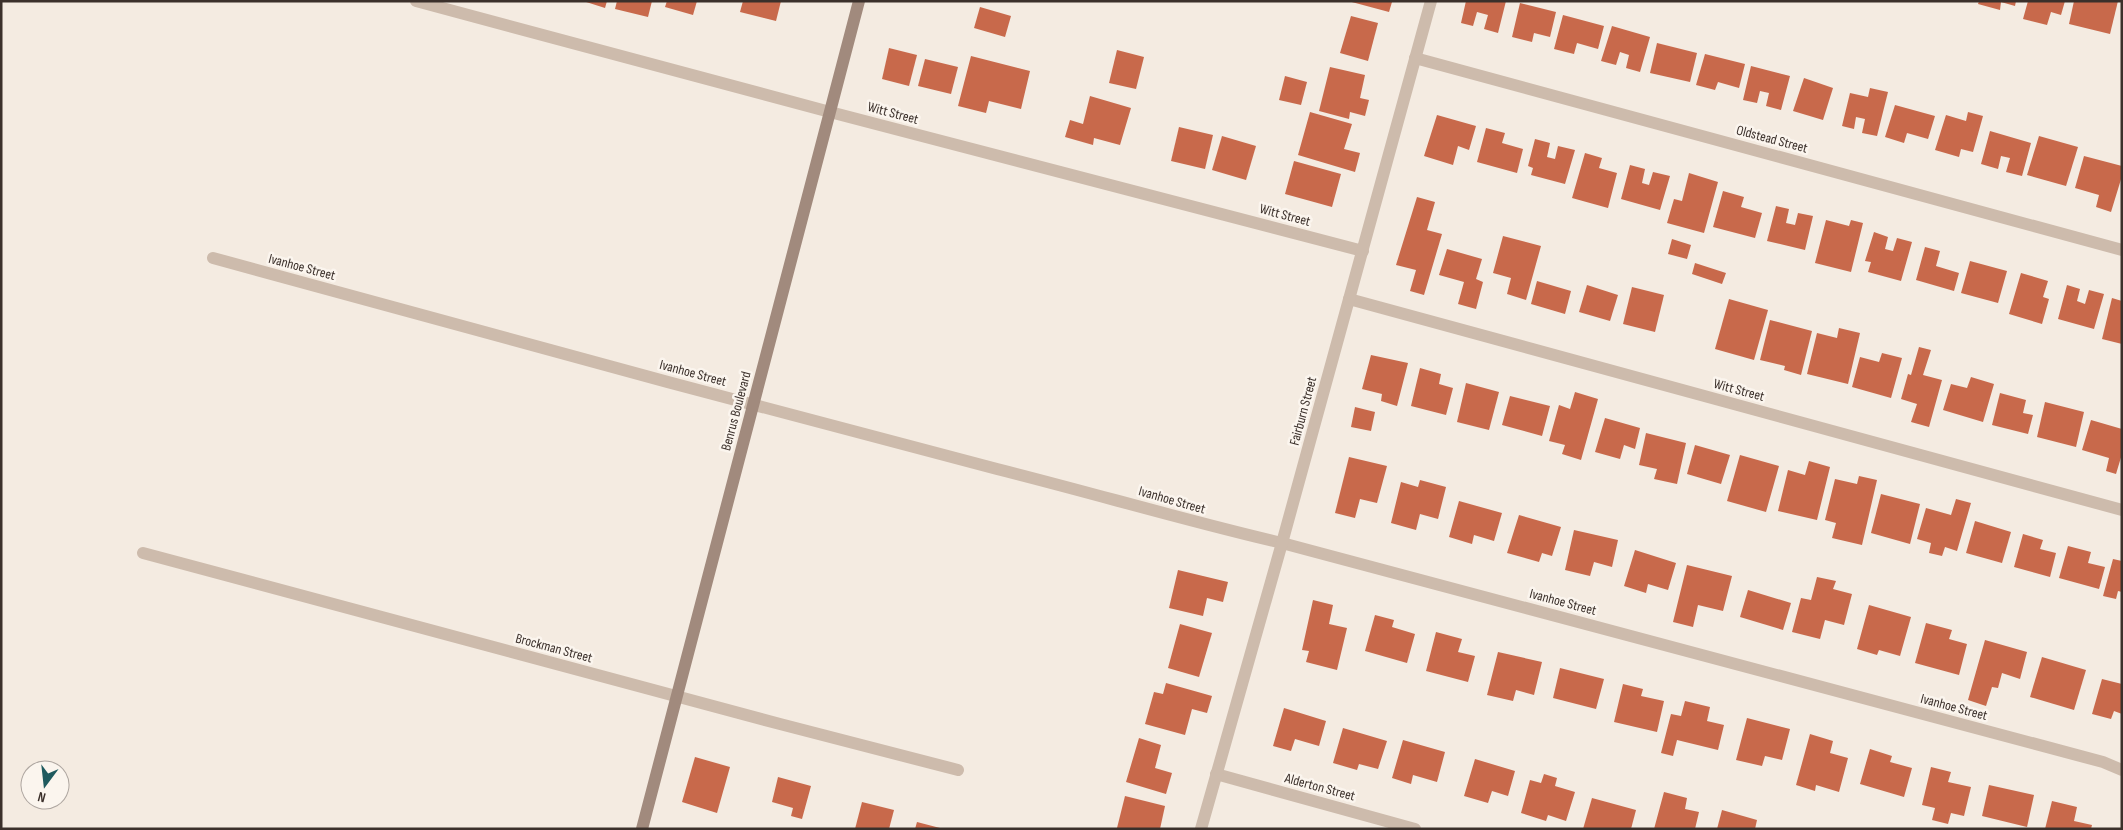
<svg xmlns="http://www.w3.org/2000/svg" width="2123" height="830" viewBox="0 0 2123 830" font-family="'Sofia Sans Condensed',sans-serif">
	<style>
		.building { fill: #c8694b }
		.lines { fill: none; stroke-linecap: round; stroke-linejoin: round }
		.street { stroke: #cdbbac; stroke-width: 12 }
		.secondary { stroke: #a18a7d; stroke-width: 12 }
		.labels { text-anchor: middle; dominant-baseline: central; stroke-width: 5; stroke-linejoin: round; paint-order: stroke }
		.street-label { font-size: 14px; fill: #3b302b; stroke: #fbf5ee }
	</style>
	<rect width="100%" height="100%" fill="#f4ebe1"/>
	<g class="building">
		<path d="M583 1H607L605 8Z"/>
		<path d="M617 1H652L648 17 615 9Z"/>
		<path d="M667 1H697L693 15 665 7Z"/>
		<path d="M743 1H781L776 21 740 12Z"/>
		<path d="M1348 1H1391L1392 2 1389 12Z"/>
		<path d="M1466 1H1506L1498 33 1484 29 1488 15 1477 12 1473 26 1461 23Z"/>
		<path d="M1979 1H2016L2015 6 2001 2 2000 10 1978 4Z"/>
		<path d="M2028 1H2065L2061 15 2051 12 2047 25 2023 19Z"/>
		<path d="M2074 1H2118L2110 34 2069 24Z"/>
		<path d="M1520 3 1556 12 1550 37 1534 33 1532 42 1512 37Z"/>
		<path d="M980 7 1011 16 1005 37 974 28Z"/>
		<path d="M1563 15 1604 26 1598 49 1577 43 1574 54 1554 49Z"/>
		<path d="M1351 16 1378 23 1368 61 1340 53Z"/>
		<path d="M1612 26 1650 37 1640 72 1626 68 1629 55 1620 52 1616 65 1601 61Z"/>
		<path d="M1657 43 1697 53 1690 82 1650 73Z"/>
		<path d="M889 48 917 55 909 86 882 79Z"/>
		<path d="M1117 50 1144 57 1136 89 1109 83Z"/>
		<path d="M1705 54 1745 64 1739 88 1718 82 1715 90 1696 85Z"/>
		<path d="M971 56 1030 71 1021 109 989 101 986 113 958 106Z"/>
		<path d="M925 59 958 67 951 94 918 86Z"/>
		<path d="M1751 66 1790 76 1781 110 1766 106 1769 93 1760 91 1757 103 1743 100Z"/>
		<path d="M1330 67 1365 75 1360 98 1369 100 1365 116 1350 112 1349 119 1319 111Z"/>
		<path d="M1285 76 1307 82 1301 105 1279 100Z"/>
		<path d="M1804 78 1833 88 1823 120 1793 111Z"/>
		<path d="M1870 88 1888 92 1877 136 1862 133 1865 119 1856 117 1854 129 1842 126 1850 93 1868 97Z"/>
		<path d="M1090 96 1131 108 1120 145 1094 138 1093 145 1065 137 1070 120 1083 124Z"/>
		<path d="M1895 105 1935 116 1928 139 1907 133 1904 143 1885 137Z"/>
		<path d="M1310 112 1352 124 1344 149 1360 153 1355 172 1298 155Z"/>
		<path d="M1968 112 1983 116 1973 152 1961 149 1959 157 1935 150 1946 115 1966 121Z"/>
		<path d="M1437 115 1476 126 1469 150 1458 146 1453 165 1424 156Z"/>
		<path d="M1179 127 1213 135 1205 169 1171 161Z"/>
		<path d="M1486 128 1505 133 1502 143 1523 149 1517 173 1477 162Z"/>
		<path d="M1990 131 2031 143 2022 176 2006 172 2010 158 2001 156 1998 169 1981 164Z"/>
		<path d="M1222 136 1256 146 1246 180 1212 170Z"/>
		<path d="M2039 136 2078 147 2066 186 2027 175Z"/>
		<path d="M1535 139 1550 143 1547 157 1555 159 1558 146 1575 150 1565 184 1531 175 1533 168 1528 166Z"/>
		<path d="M1585 153 1602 158 1599 168 1617 173 1608 208 1572 198Z"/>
		<path d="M2084 156 2122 166V176L2111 212 2096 207 2099 195 2075 188Z"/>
		<path d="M1294 161 1341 174 1332 207 1285 194Z"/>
		<path d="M1630 165 1645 169 1642 183 1649 185 1653 172 1670 176 1660 210 1621 199Z"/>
		<path d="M1689 173 1718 182 1704 233 1667 223 1674 199 1682 201Z"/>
		<path d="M1723 191 1744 197 1741 207 1762 213 1755 238 1713 227Z"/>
		<path d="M1417 197 1435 202 1427 230 1442 234 1424 295 1410 291 1416 270 1396 265Z"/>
		<path d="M1776 206 1789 209 1786 223 1795 225 1798 213 1813 216 1805 250 1767 241Z"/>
		<path d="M1826 220 1849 226 1851 220 1863 223 1851 272 1815 263Z"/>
		<path d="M1874 232 1888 237 1885 249 1893 251 1897 238 1912 242 1901 281 1868 272 1871 262 1865 261Z"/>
		<path d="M1503 236 1541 246 1526 300 1507 294 1511 278 1493 273Z"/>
		<path d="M1672 239 1691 245 1687 259 1668 254Z"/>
		<path d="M1925 247 1940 251 1936 266 1959 273 1954 291 1916 280Z"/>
		<path d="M1447 249 1482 259 1476 279 1483 282 1476 309 1458 304 1464 282 1439 275Z"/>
		<path d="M1970 261 2007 271 1998 303 1961 293Z"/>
		<path d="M1695 263 1726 273 1722 284 1692 274Z"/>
		<path d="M2021 273 2048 281 2043 297 2049 299 2042 324 2009 314Z"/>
		<path d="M1537 281 1571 291 1565 314 1531 304Z"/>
		<path d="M1587 285 1618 295 1610 321 1579 312Z"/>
		<path d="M2067 285 2080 289 2077 301 2085 304 2089 290 2104 294 2094 329 2058 319Z"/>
		<path d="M1632 287 1664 295 1655 332 1623 324Z"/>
		<path d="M2112 298 2122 301V344L2102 339Z"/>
		<path d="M1729 299 1768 310 1754 360 1715 349Z"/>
		<path d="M1770 320 1812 331 1801 375 1784 370 1785 366 1760 360Z"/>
		<path d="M1839 328 1860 333 1848 384 1807 374 1817 333 1837 338Z"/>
		<path d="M1919 347 1931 350 1923 375 1942 380 1929 427 1911 422 1917 404 1901 399 1908 374 1911 375Z"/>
		<path d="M1882 353 1902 358 1891 398 1852 387 1860 357 1879 362Z"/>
		<path d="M1371 355 1408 363 1397 406 1381 401 1382 394 1362 389Z"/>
		<path d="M1420 368 1441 374 1439 384 1453 388 1446 415 1411 406Z"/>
		<path d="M1971 377 1994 384 1983 422 1943 410 1951 384 1967 388Z"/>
		<path d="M1466 383 1499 392 1489 430 1457 422Z"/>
		<path d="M1575 392 1598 399 1581 460 1562 454 1565 445 1549 441 1559 405 1570 409Z"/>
		<path d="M2000 393 2026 400 2023 413 2033 415 2028 434 1992 425Z"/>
		<path d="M1510 396 1550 406 1542 436 1502 425Z"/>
		<path d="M2045 402 2084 412 2076 447 2037 437Z"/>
		<path d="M1355 407 1375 412 1371 431 1351 427Z"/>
		<path d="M1605 418 1640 428 1635 449 1624 445 1620 459 1595 452Z"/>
		<path d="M2091 420 2122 429V454L2116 474 2106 471 2109 458 2082 450Z"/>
		<path d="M1646 433 1686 443 1677 484 1654 479 1657 469 1639 465Z"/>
		<path d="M1695 445 1730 455 1721 484 1687 474Z"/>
		<path d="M1740 455 1779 466 1766 512 1727 501Z"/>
		<path d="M1349 457 1387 466 1377 503 1360 499 1355 518 1335 513Z"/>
		<path d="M1809 461 1830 467 1817 520 1778 511 1788 470 1805 475Z"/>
		<path d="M1859 476 1877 480 1862 545 1832 538 1836 523 1825 520 1835 479 1857 484Z"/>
		<path d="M1420 480 1446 487 1438 519 1420 514 1416 530 1391 523 1401 482 1418 487Z"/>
		<path d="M1881 494 1920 504 1910 544 1871 533Z"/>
		<path d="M1956 499 1971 503 1957 551 1945 547 1942 556 1929 553 1931 543 1917 539 1926 508 1951 515Z"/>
		<path d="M1459 501 1502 513 1494 541 1474 535 1472 544 1449 537Z"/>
		<path d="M1519 515 1561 527 1552 556 1542 553 1539 562 1507 553Z"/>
		<path d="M1975 521 2011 532 2002 563 1966 553Z"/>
		<path d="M1574 530 1618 540 1612 567 1594 562 1590 576 1565 570Z"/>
		<path d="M2023 534 2043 540 2040 549 2056 553 2050 577 2014 567Z"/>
		<path d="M2068 546 2091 552 2088 563 2105 567 2099 589 2059 578Z"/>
		<path d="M1635 550 1676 563 1668 590 1648 584 1646 593 1624 586Z"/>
		<path d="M2113 559 2122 561V592L2118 591 2116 599 2103 596Z"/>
		<path d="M1687 565 1732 576 1723 611 1698 605 1693 627 1673 622Z"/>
		<path d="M1178 570 1228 582 1223 602 1207 598 1203 616 1169 608Z"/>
		<path d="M1817 577 1836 581 1833 589 1852 594 1844 625 1825 620 1820 639 1792 632 1801 598 1811 600Z"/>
		<path d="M1748 590 1791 603 1783 630 1740 617Z"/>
		<path d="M1313 600 1333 605 1329 624 1347 628 1337 670 1306 662 1309 651 1302 650Z"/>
		<path d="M1869 605 1911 617 1900 656 1879 650 1877 655 1857 649Z"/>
		<path d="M1375 615 1394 620 1392 627 1415 634 1407 663 1365 651Z"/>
		<path d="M1926 623 1952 630 1949 639 1967 644 1959 675 1915 663Z"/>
		<path d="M1180 624 1212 633 1199 677 1168 668Z"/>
		<path d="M1436 632 1462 639 1458 652 1475 656 1468 682 1426 671Z"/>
		<path d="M1985 640 2027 652 2020 679 2002 673 1998 688 1992 687 1986 706 1968 700Z"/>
		<path d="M1498 652 1542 662 1534 695 1516 690 1513 701 1487 695Z"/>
		<path d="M2042 657 2086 670 2074 710 2030 697Z"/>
		<path d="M1560 668 1604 679 1596 709 1553 698Z"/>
		<path d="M2102 679 2122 684V714L2114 711 2111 719 2092 714Z"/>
		<path d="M1166 683 1212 696 1207 713 1192 709 1185 735 1145 724 1154 692 1163 694Z"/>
		<path d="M1623 684 1643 689 1641 696 1664 701 1657 732 1614 722Z"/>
		<path d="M1685 701 1710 707 1707 721 1724 725 1718 750 1677 740 1673 756 1661 753 1671 714 1681 716Z"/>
		<path d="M1284 708 1326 721 1319 746 1295 739 1291 751 1273 746Z"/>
		<path d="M1747 718 1790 729 1782 760 1765 756 1762 766 1736 760Z"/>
		<path d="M1343 728 1387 741 1378 769 1359 764 1357 770 1333 763Z"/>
		<path d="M1810 734 1833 741 1830 753 1848 758 1839 792 1816 785 1815 791 1796 785Z"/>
		<path d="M1139 738 1161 745 1155 768 1172 773 1166 794 1126 782Z"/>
		<path d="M1403 740 1445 752 1437 782 1413 775 1411 784 1392 778Z"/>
		<path d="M1870 749 1892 756 1890 762 1912 768 1904 797 1860 784Z"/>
		<path d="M695 757 730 767 717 813 682 802Z"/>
		<path d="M1475 759 1515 771 1508 796 1492 791 1488 803 1464 796Z"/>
		<path d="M1931 767 1951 772 1948 782 1971 787 1964 816 1951 813 1948 824 1932 820 1935 808 1922 805Z"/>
		<path d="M1544 774 1557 778 1555 786 1575 792 1566 821 1548 815 1546 821 1521 813 1530 780 1541 783Z"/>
		<path d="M778 777 811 786 802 819 791 816 793 808 772 802Z"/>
		<path d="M1989 785 2034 795 2027 827 1982 816Z"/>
		<path d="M1664 792 1687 798 1685 809 1699 812 1695 829H1654Z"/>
		<path d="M1125 796 1165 806 1160 829 1117 828Z"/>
		<path d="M1592 798 1636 810 1631 829H1583Z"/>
		<path d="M2052 801 2077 807 2074 821 2092 825 2091 829H2045Z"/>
		<path d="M862 802 894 810 889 829H855Z"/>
		<path d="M1722 810 1757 820 1755 829H1717Z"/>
		<path d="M917 822 940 828V829H915Z"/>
	</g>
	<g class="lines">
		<g class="street">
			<path d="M416 1 830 112 1363 251"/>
			<path d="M1415 58 2122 250"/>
			<path d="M213 258C474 330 735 401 997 469 1093 493 1187 521 1282 543L2103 762 2122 770"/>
			<path d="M1349 299 2122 510"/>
			<path d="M143 553 780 724 958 770"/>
			<path d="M1216 774 1415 829"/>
			<path d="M1201 829 1282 543 1431 1"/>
		</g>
		<path class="secondary" d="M642 829 859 1"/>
	</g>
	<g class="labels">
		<g class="street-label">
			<text transform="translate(893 113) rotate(15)">Witt Street</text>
			<text transform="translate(1772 139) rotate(15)">Oldstead Street</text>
			<text transform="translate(1285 215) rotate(15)">Witt Street</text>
			<text transform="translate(302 267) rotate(15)">Ivanhoe Street</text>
			<text transform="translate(693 373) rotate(15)">Ivanhoe Street</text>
			<text transform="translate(1739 390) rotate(15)">Witt Street</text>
			<text transform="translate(736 411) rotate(-75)">Benrus Boulevard</text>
			<text transform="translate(1303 411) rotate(-75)">Fairburn Street</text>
			<text transform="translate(1172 500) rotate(16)">Ivanhoe Street</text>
			<text transform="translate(1563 602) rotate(15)">Ivanhoe Street</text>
			<text transform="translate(554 648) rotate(15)">Brockman Street</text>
			<text transform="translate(1954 707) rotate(15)">Ivanhoe Street</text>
			<text transform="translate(1320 787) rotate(15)">Alderton Street</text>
		</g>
	</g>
	<rect width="2123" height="830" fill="none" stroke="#3b302b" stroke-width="5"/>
	<g transform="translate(45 785) rotate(195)"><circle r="24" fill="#fbf5ee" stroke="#aea6a0"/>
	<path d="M0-4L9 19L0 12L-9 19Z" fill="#1f5a5e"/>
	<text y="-8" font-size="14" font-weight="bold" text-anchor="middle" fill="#3b302b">N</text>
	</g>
</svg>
